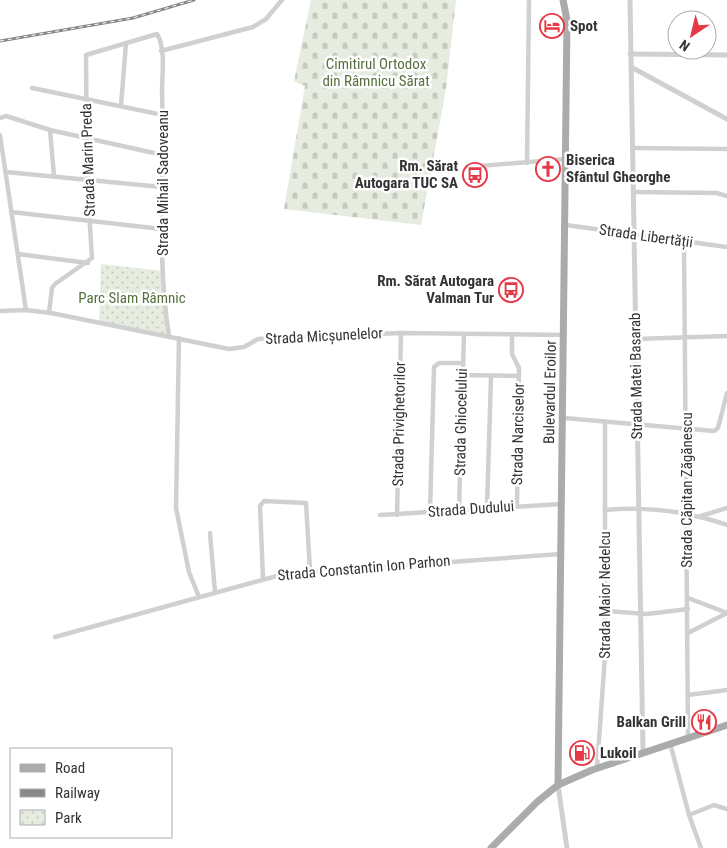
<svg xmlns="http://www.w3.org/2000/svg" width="727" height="848" viewBox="0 0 727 848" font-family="'Roboto Condensed',sans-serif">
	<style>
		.cemetery { fill: url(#cemetery-stones) }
		.park { fill: url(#park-dots) }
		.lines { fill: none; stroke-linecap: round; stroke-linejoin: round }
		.minor { stroke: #d0d0d0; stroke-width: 4.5 }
		.tertiary { stroke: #d0d0d0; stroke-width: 5 }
		.primary { stroke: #ababab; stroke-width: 7 }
		.rail-casing { stroke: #888; stroke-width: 3 }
		.rail { stroke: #fff; stroke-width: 1; stroke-dasharray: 4; stroke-linecap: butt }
		.labels { text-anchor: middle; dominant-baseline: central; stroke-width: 5; stroke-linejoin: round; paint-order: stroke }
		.poi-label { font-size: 15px; font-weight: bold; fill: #333; stroke: #fff; text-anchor: start }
		.park-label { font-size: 15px; fill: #56703f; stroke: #fff }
		.street-label { font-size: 15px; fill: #333; stroke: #fff }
	</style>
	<defs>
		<pattern id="cemetery-stones" width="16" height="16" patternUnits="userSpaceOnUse" patternTransform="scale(1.25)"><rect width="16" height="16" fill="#e6ecdf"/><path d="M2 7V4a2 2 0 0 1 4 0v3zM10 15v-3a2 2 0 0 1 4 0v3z" fill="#c6cbc0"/></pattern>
		<pattern id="park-dots" width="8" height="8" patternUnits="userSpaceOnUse" patternTransform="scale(1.25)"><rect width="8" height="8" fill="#e6ecdf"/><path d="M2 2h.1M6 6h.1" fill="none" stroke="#c6cbc0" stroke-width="1.8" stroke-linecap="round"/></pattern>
	</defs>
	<rect width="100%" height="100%" fill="#fff"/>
	<path class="cemetery" d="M311 0H456L446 89 421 225 284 209 305 86 294 81Z"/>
	<path class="park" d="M101 264 163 271 169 336 99 323Z"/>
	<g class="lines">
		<g class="minor">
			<path d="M161 51 253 27 266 19 282 0"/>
			<path d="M32 88 163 115"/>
			<path d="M121 106 126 43"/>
			<path d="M0 118 6 116 50 130 163 155"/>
			<path d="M50 130 54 176"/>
			<path d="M0 135 26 310"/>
			<path d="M633 148 727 149"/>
			<path d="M527 163 529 0"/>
			<path d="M467 167 565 159"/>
			<path d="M6 172 162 187"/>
			<path d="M634 192 717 193 727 196"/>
			<path d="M11 212 162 229"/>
			<path d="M566 225 727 247"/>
			<path d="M684 242 688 737"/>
			<path d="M18 254 88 263"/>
			<path d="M0 311 26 310 51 313 229 349 244 347 258 339 401 333 565 335"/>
			<path d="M49 313 52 288 55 284 92 258 87 179 86 55 157 34C166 48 162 75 162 91 165 172 156 255 169 336"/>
			<path d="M512 334V354L519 368 517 505"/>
			<path d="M179 338 176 508 189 572 199 597"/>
			<path d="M635 339 727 336"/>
			<path d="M462 375 519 376"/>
			<path d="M564 418 714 431 718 428 727 393"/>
			<path d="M487 508 491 377"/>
			<path d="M459 510 464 334"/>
			<path d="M605 510C647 506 687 511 727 525"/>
			<path d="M430 512 434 367 439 363H462"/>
			<path d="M380 515 562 504"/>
			<path d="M397 515 401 333"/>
			<path d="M701 516 727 508"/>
			<path d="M210 533 215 592"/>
			<path d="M263 578 260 506 264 501 306 503 310 570"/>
			<path d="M688 598 727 613"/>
			<path d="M606 611 647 614 688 609"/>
			<path d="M688 633 727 613"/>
			<path d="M55 637 284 574 561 554"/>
			<path d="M688 695 727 690"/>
			<path d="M670 743 689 815 701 848"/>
			<path d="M597 768 605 656V422"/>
			<path d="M689 815 714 805 727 809"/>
		</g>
		<g class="tertiary">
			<path d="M630 0 643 752"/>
			<path d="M630 54 727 55"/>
			<path d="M631 67 727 119"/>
			<path d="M558 785 567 848"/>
		</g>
		<g class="primary">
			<path d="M558 785 567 20 563 0"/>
			<path d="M491 848 537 802 558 785 592 770 727 725"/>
		</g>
		<defs>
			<path id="rail" d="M0 41 133 18 194 0"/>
		</defs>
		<use href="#rail" class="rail-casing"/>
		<use href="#rail" class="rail"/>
	</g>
	<defs>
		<symbol id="hotel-ring" viewBox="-11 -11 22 22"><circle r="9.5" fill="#fff" stroke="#e63946" stroke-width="1.5"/><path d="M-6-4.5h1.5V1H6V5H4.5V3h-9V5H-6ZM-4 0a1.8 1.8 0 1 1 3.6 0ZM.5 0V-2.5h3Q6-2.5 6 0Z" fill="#e63946"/></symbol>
		<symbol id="church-ring" viewBox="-11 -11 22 22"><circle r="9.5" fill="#fff" stroke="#e63946" stroke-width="1.5"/><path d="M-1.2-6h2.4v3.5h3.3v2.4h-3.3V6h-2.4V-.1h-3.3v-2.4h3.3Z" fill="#e63946"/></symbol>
		<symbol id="bus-ring" viewBox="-11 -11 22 22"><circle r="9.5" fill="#fff" stroke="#e63946" stroke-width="1.5"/><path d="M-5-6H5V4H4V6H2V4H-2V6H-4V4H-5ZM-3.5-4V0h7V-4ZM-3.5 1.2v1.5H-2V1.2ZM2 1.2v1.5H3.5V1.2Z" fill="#e63946"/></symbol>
		<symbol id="restaurant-ring" viewBox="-11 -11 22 22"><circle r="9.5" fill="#fff" stroke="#e63946" stroke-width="1.5"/><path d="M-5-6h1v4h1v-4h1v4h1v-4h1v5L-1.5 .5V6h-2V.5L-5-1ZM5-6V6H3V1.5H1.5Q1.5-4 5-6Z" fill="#e63946"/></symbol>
		<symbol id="fuel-ring" viewBox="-11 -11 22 22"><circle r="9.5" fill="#fff" stroke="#e63946" stroke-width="1.5"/><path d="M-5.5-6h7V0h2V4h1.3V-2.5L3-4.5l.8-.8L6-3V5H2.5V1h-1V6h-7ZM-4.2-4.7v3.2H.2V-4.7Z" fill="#e63946"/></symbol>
	</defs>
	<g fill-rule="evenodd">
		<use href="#hotel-ring" x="538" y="12" width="28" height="28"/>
		<use href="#church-ring" x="534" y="155" width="28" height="28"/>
		<use href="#bus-ring" x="461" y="161" width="28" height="28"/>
		<use href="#bus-ring" x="497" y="276" width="28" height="28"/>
		<use href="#restaurant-ring" x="690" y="708" width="28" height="28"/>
		<use href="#fuel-ring" x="568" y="739" width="28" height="28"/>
	</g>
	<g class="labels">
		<g class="poi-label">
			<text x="570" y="26">Spot</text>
			<text x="566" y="160">Biserica<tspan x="566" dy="17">Sfântul Gheorghe</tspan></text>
			<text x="458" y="166" text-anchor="end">Rm. Sărat<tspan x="458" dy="17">Autogara TUC SA</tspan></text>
			<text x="494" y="281" text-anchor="end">Rm. Sărat Autogara<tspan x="494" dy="17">Valman Tur</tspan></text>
			<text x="686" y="722" text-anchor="end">Balkan Grill</text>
			<text x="600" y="753">Lukoil</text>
		</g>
		<g class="park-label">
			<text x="376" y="64">Cimitirul Ortodox<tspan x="376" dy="17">din Râmnicu Sărat</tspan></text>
			<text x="132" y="298">Parc Slam Râmnic</text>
		</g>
		<g class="street-label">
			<text transform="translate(88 160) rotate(-92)">Strada Marin Preda</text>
			<text transform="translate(163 183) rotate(-90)">Strada Mihail Sadoveanu</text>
			<text transform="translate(646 236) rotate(8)">Strada Libertății</text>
			<text transform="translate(324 336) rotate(-3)">Strada Micșunelelor</text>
			<text transform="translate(636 376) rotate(-91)">Strada Matei Basarab</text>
			<text transform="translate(550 392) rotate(-89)">Bulevardul Eroilor</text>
			<text transform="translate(461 422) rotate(-89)">Strada Ghiocelului</text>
			<text transform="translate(399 424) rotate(-89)">Strada Privighetorilor</text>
			<text transform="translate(518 434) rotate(-89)">Strada Narciselor</text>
			<text transform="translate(687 490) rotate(-90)">Strada Căpitan Zăgănescu</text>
			<text transform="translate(471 509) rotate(-4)">Strada Dudului</text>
			<text transform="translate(364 568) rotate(-5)">Strada Constantin Ion Parhon</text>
			<text transform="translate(605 595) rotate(-90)">Strada Maior Nedelcu</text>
		</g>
	</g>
	<rect x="10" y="748" width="162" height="90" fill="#ffffff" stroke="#adadad"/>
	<rect x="20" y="764" width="25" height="8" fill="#ababab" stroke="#adadad"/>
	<text x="55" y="773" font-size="15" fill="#333333">Road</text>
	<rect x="20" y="789" width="25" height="8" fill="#888888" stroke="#adadad"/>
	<text x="55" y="798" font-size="15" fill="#333333">Railway</text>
	<rect x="20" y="810" width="25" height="15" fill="url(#park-dots)" stroke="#adadad"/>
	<text x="55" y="823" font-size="15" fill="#333333">Park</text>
	<g transform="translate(692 35) rotate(215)"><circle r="24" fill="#ffffff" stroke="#adadad"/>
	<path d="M0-4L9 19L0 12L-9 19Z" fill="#e63946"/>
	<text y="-8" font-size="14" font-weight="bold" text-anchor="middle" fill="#333333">N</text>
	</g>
</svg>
